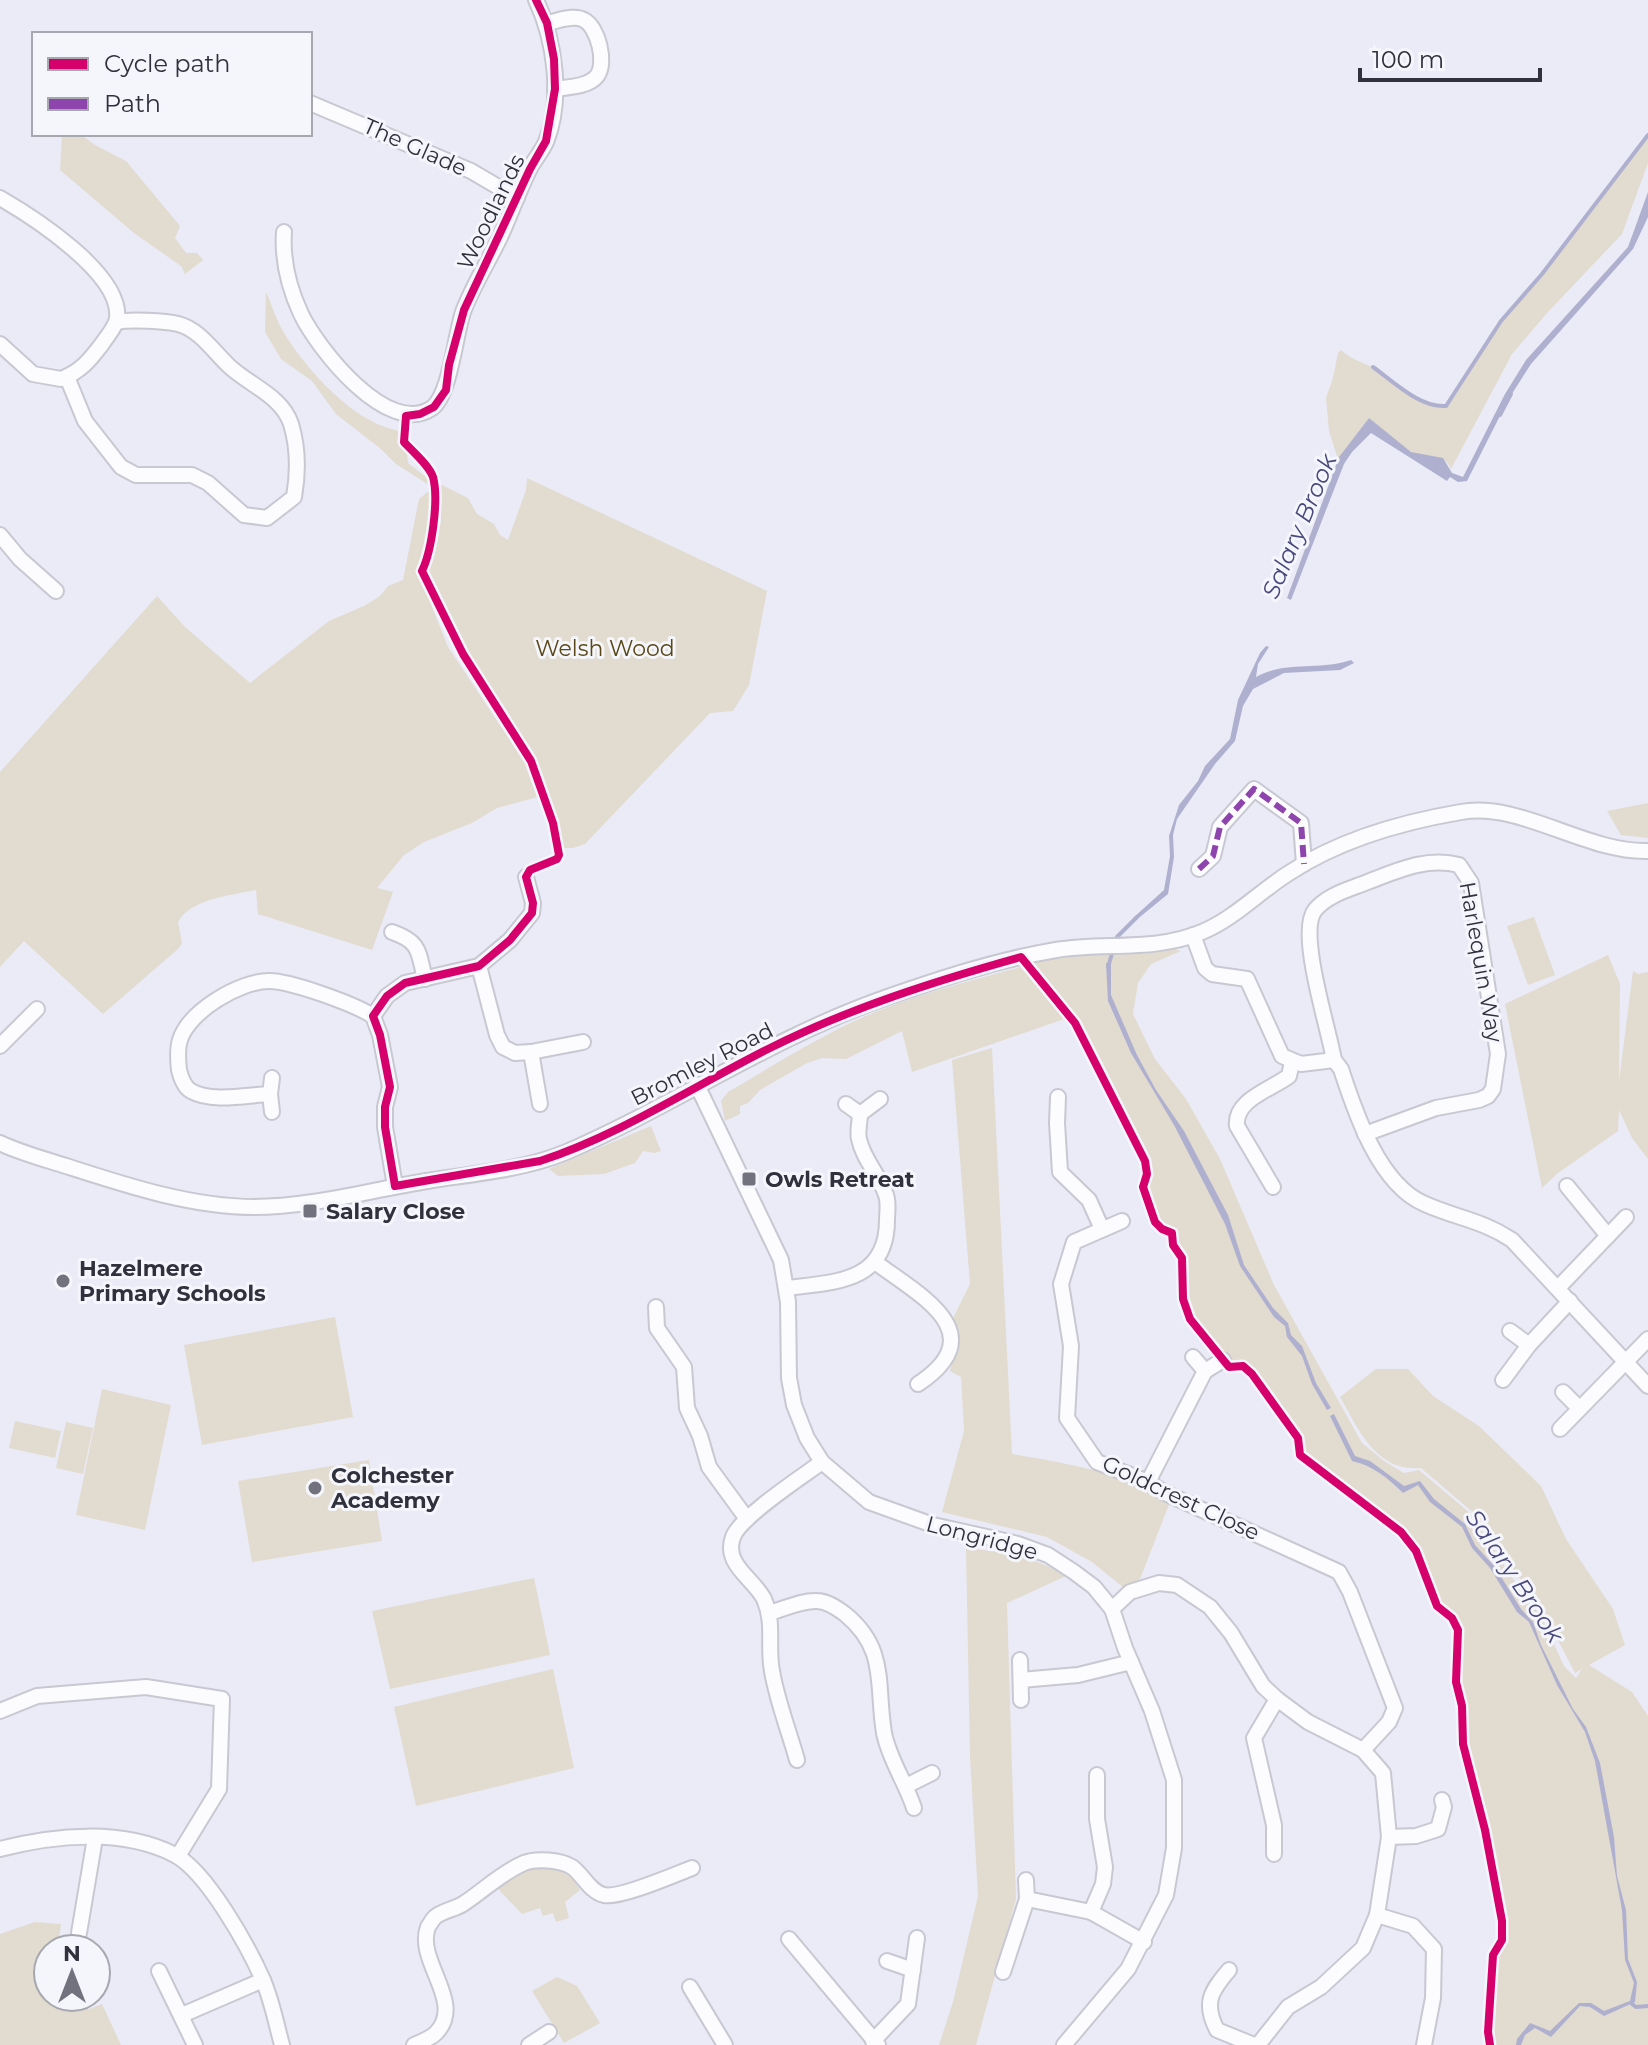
<svg xmlns="http://www.w3.org/2000/svg" width="1648" height="2045" viewBox="0 0 1648 2045" font-family="Montserrat,sans-serif">
	<style>
		.green { fill: #e2dbcf }
		.water { fill: #afb0cf }
		.lines { fill: none; stroke-linecap: round; stroke-linejoin: round }
		.stream { stroke: #afb0cf; stroke-width: 4 }
		.minor-casing { stroke: #c8c8d3; stroke-width: 18 }
		.minor { stroke: #fcfcfe; stroke-width: 14 }
		.quiet { stroke: #8e44ad; stroke-width: 6; stroke-dasharray: 12 6; stroke-linecap: butt }
		.cycleway-casing { stroke: #f5f6fc; stroke-width: 13 }
		.cycleway { stroke: #d6006c; stroke-width: 8 }
		.poi-dot { fill: #72727e; stroke: #f5f6fc; stroke-width: 3 }
		.labels { text-anchor: middle; dominant-baseline: central; stroke-width: 6; stroke-linejoin: round; paint-order: stroke }
		.street-label { font-size: 22px; fill: #31313d; stroke: #f5f6fc }
		.park-label { font-size: 22px; fill: #5b4817; stroke: #f5f6fc }
		.poi-label { font-size: 22px; font-weight: bold; fill: #31313d; stroke: #f5f6fc; text-anchor: start }
		.water-label { font-size: 24px; font-style: italic; fill: #4a497e; stroke: #f5f6fc }
	</style>
	<rect width="100%" height="100%" fill="#eaebf6"/>
	<g class="green">
		<path d="M62 134H80L95 145 126 161 180 226 175 238 186 253H197L203 260 185 274 181 266 134 233 60 170Z"/>
		<path d="M1648 135V163L1622 234 1548 312 1512 354 1451 469C1444 453 1431 458 1417 454 1398 448 1384 430 1369 418L1338 459 1329 431 1326 398 1333 378 1338 353 1341 350C1352 360 1362 362 1374 368 1399 381 1417 407 1446 406L1501 321 1542 274Z"/>
		<path d="M266 292C272 305 276 320 284 333 306 369 354 423 397 430L406 444 408 463 431 481 429 485 396 464 381 449 336 414 312 381 281 359 265 332Z"/>
		<path d="M527 478 767 591 749 685 733 711 710 713 585 844 573 848H562L533 751 456 644 426 571 441 522 438 483 468 498 477 514 494 524 500 535 508 540 526 490Z"/>
		<path d="M430 490 429 525 418 571 448 647 526 764 538 797 497 808 472 823 424 842 404 855 377 888 393 892 372 950 258 914 256 890C232 895 190 899 178 922L182 943 179 948 103 1014 24 941 0 967V772L157 596 185 627 250 683 329 621 364 606 380 596 388 586 403 580 419 499Z"/>
		<path d="M1648 803V838L1621 835 1607 811Z"/>
		<path d="M1534 917 1555 975 1528 985 1507 926Z"/>
		<path d="M1175 949 1181 951 1151 964 1138 983 1133 1014 1155 1059 1186 1099 1220 1159 1274 1285 1362 1443 1384 1461 1404 1473 1419 1470 1470 1513 1521 1591 1542 1618 1564 1666 1576 1678 1582 1669 1575 1673 1546 1617 1476 1515 1421 1468C1376 1472 1359 1430 1340 1397L1376 1369H1408L1433 1396 1479 1426 1541 1486 1566 1539 1613 1609 1625 1645 1589 1665 1632 1692 1648 1716V2045H1490C1485 2014 1485 1967 1502 1940L1485 1830 1463 1744 1462 1706 1456 1682 1461 1625 1437 1606 1416 1551 1401 1532 1300 1455 1298 1438 1252 1374 1243 1366 1227 1364 1190 1319 1183 1299 1182 1258 1173 1245 1172 1233C1156 1227 1143 1203 1144 1186 1144 1177 1146 1170 1145 1161L1070 1017 912 1072 902 1031 846 1059 822 1058 807 1063 760 1090 748 1103 740 1106V1114L725 1121 721 1101 728 1092C767 1069 806 1045 846 1025 901 998 969 981 1028 965L1021 957Z"/>
		<path d="M1608 955 1620 984 1619 1081 1633 971 1638 974 1648 972V1159L1632 1138 1619 1110 1618 1131 1558 1173 1542 1188 1505 1004Z"/>
		<path d="M992 1048 1012 1454C1069 1464 1120 1471 1170 1502L1140 1579 1124 1588 1092 1562 1047 1537 942 1512 964 1431 961 1377 950 1371 958 1343 953 1318 970 1284 952 1060Z"/>
		<path d="M651 1126 661 1151 655 1153 643 1151 635 1163 604 1174 558 1176 549 1169Z"/>
		<path d="M335 1317 353 1417 202 1445 184 1345Z"/>
		<path d="M102 1389 171 1405 145 1530 76 1515Z"/>
		<path d="M15 1421 61 1431 55 1458 9 1448Z"/>
		<path d="M66 1422 93 1428 83 1474 56 1468Z"/>
		<path d="M369 1460 382 1541 252 1562 238 1481Z"/>
		<path d="M966 1548C1001 1552 1035 1556 1066 1576L1007 1603 1016 1899 976 2045H939L953 2002 978 1896 970 1756Z"/>
		<path d="M534 1578 550 1655 390 1689 372 1611Z"/>
		<path d="M553 1669 574 1768 416 1806 394 1707Z"/>
		<path d="M531 1868C555 1866 568 1870 580 1890L565 1902 569 1918 556 1922 553 1913 543 1916 540 1908 522 1914 499 1890 498 1885Z"/>
		<path d="M35 1922 61 1924 58 1946 70 1949H48V1997H74L89 2009 102 2004 121 2045H0V1934Z"/>
		<path d="M557 1977 577 1986 600 2023 564 2043 532 1991Z"/>
	</g>
	<g class="water">
		<path d="M1648 192V217L1633 249 1531 364 1508 400 1467 481 1458 482 1450 477 1447 481 1371 433 1352 452 1344 464 1291 600 1287 598 1339 457 1369 418 1411 452 1443 458 1452 473 1463 477 1505 394 1526 360 1628 247Z"/>
		<path d="M1266 646 1269 647 1258 664 1256 677C1286 660 1320 671 1351 660L1354 663 1340 670 1284 673 1253 689 1243 706 1235 741 1215 764 1177 819 1173 835 1174 857 1168 894 1135 921 1133 918 1164 890 1170 856 1169 836 1179 805 1198 781 1205 766 1230 739 1238 700 1260 653Z"/>
		<path d="M1106 963H1111V995L1137 1055 1156 1090 1184 1131 1228 1215 1244 1265 1273 1308 1288 1323 1291 1335 1302 1346 1316 1383 1331 1408 1327 1410 1312 1384 1302 1356 1287 1337 1285 1326 1274 1317 1240 1266 1225 1224 1174 1125 1131 1053 1108 1001Z"/>
		<path d="M1334 1414 1355 1456 1370 1461 1404 1486 1420 1481 1434 1499 1465 1524 1475 1545 1495 1567 1521 1609 1533 1622 1541 1645 1573 1709 1586 1727 1600 1763 1614 1837 1617 1876 1626 1910 1628 1959 1637 1982 1635 2002 1604 2016 1590 2007 1580 2006 1551 2037 1535 2028 1525 2035 1521 2045H1516L1517 2039 1530 2023 1550 2031 1579 2003H1591L1604 2011 1630 2001 1634 1983 1625 1960 1622 1910 1595 1761 1585 1732 1557 1685 1529 1622 1517 1612 1490 1568 1472 1548 1462 1527 1430 1502 1418 1485 1403 1493C1388 1478 1372 1465 1352 1461L1330 1416Z"/>
	</g>
	<g class="lines">
		<g class="stream">
			<path d="M1373 367C1394 382 1420 408 1446 406L1501 321 1542 274 1648 135"/>
			<path d="M1500 415 1511 394"/>
			<path d="M1115 944 1117 937 1137 917"/>
			<path d="M1108 967 1113 950"/>
			<path d="M1632 2004 1636 2007 1648 2006"/>
		</g>
		<defs>
			<g id="minor">
				<path d="M547 23C558 21 574 14 584 20 598 27 607 63 597 76 588 87 568 87 555 89"/>
				<path d="M310 103 471 171 517 198"/>
				<path d="M0 198C33 217 122 274 117 318 116 327 107 336 102 344 90 360 80 372 61 379L33 374 0 344"/>
				<path d="M284 232C282 260 289 288 301 314 318 349 388 438 432 408 450 395 455 336 463 312 473 285 489 261 501 235 511 213 519 190 530 168 535 159 542 151 546 142 563 100 555 40 536 0"/>
				<path d="M67 377 85 421 121 467 136 475H192L208 483 244 515 267 518 294 497C298 474 298 447 291 424 282 396 249 385 229 366 214 352 199 329 178 324 166 321 129 319 117 322"/>
				<path d="M0 535 20 559 56 591"/>
				<path d="M1199 869 1213 856 1220 827 1254 789 1301 823 1304 864"/>
				<path d="M392 932C421 942 418 952 425 979"/>
				<path d="M1193 935 1205 968 1212 974 1247 979 1282 1056 1301 1064 1334 1060 1341 1069C1355 1112 1379 1185 1425 1204 1456 1218 1482 1220 1512 1240L1648 1386"/>
				<path d="M479 966 497 1035 503 1047 515 1053 531 1052 583 1042"/>
				<path d="M373 1016 387 996 405 983 479 966 510 940 532 913 533 903 526 877"/>
				<path d="M0 1046 37 1009"/>
				<path d="M531 1052 540 1104"/>
				<path d="M1334 1060C1329 1029 1297 932 1315 910 1328 894 1351 889 1370 881 1399 870 1427 857 1459 865L1471 883 1498 1054 1493 1089 1488 1096 1479 1100 1436 1108 1365 1134"/>
				<path d="M272 1078 270 1094C247 1095 212 1103 191 1091 184 1087 181 1078 179 1070 178 1061 177 1049 180 1040 189 1011 240 981 269 981 291 981 354 1004 373 1016L380 1035 390 1087 385 1107V1127L395 1186"/>
				<path d="M697 1085 781 1260 788 1302 789 1378 794 1405 807 1438 822 1462 869 1502 933 1525 1018 1544 1048 1555 1074 1572 1094 1587 1112 1609 1125 1648 1152 1711 1174 1780V1848L1166 1895 1128 1969 1064 2045"/>
				<path d="M270 1094 272 1112"/>
				<path d="M1058 1097 1057 1123 1060 1172 1089 1200 1102 1229"/>
				<path d="M846 1104 860 1114"/>
				<path d="M0 1143C21 1153 44 1159 66 1166 125 1185 191 1207 254 1207 311 1207 370 1190 427 1181 471 1174 522 1170 564 1153 671 1107 768 1040 879 1000 936 980 996 960 1056 950 1105 942 1154 952 1202 932 1235 918 1259 892 1289 873 1339 840 1402 822 1461 812 1520 801 1586 853 1648 851"/>
				<path d="M1567 1186 1608 1236"/>
				<path d="M1273 1187 1237 1126C1234 1100 1270 1090 1289 1076L1292 1062"/>
				<path d="M1122 1221 1074 1242 1061 1284 1071 1346 1067 1418 1097 1462 1148 1482 1165 1493 1339 1572 1350 1592 1395 1708 1389 1722 1363 1750"/>
				<path d="M875 1262C919 1295 995 1333 918 1384"/>
				<path d="M787 1288C834 1282 887 1283 887 1220 887 1213 889 1203 886 1195 880 1176 863 1159 859 1139 857 1132 860 1121 860 1114L880 1099"/>
				<path d="M1558 1288 1626 1217"/>
				<path d="M656 1307 657 1328 684 1367 687 1408 700 1436 709 1467 747 1519"/>
				<path d="M1510 1331 1529 1345"/>
				<path d="M1193 1357 1205 1371 1223 1360"/>
				<path d="M1503 1380 1529 1345 1570 1301"/>
				<path d="M1563 1392 1579 1408"/>
				<path d="M1560 1429 1648 1339"/>
				<path d="M1148 1482 1205 1371"/>
				<path d="M1112 1609 1130 1592 1159 1583 1177 1585 1210 1607 1231 1633 1263 1686 1277 1699 1308 1722 1363 1750 1383 1773 1389 1837 1377 1915 1363 1948 1321 1987 1288 2007 1258 2045"/>
				<path d="M769 1613C784 1609 802 1600 817 1601 827 1601 837 1608 845 1614 888 1649 876 1685 884 1733 889 1759 906 1783 914 1808"/>
				<path d="M1020 1660 1021 1700"/>
				<path d="M1021 1680 1078 1675 1131 1662"/>
				<path d="M0 1711 37 1696 146 1687 222 1699 219 1789 178 1856"/>
				<path d="M797 1760C789 1731 777 1701 772 1671 767 1646 775 1624 764 1599 753 1578 723 1564 733 1537 740 1517 803 1476 822 1462"/>
				<path d="M906 1786 932 1773"/>
				<path d="M1389 1837 1416 1836 1438 1829 1444 1807 1442 1800"/>
				<path d="M0 1849C54 1835 123 1828 175 1855 207 1872 248 1946 263 1980 272 2001 276 2023 282 2045"/>
				<path d="M1274 1854V1825L1254 1738 1277 1699"/>
				<path d="M1026 1880 1027 1899"/>
				<path d="M1091 1912 1103 1884 1105 1867 1097 1819V1775"/>
				<path d="M1377 1915 1413 1926 1434 1949 1433 1998 1424 2045"/>
				<path d="M79 1933 95 1838"/>
				<path d="M789 1939 878 2045"/>
				<path d="M887 1961 913 1970"/>
				<path d="M1229 1970C1211 1991 1203 2003 1217 2030L1254 2045"/>
				<path d="M159 1971 195 2045"/>
				<path d="M1003 1972 1027 1899 1091 1912 1144 1942"/>
				<path d="M690 1987 725 2045"/>
				<path d="M182 2015 263 1980"/>
				<path d="M873 2041 908 2004 917 1938"/>
				<path d="M414 2045C421 2042 431 2038 436 2033 466 2002 415 1961 428 1927 430 1924 432 1920 435 1917 442 1911 455 1909 463 1904 483 1891 501 1873 524 1863 536 1858 561 1860 572 1867 583 1875 590 1892 604 1895 619 1899 676 1874 692 1868"/>
				<path d="M529 2045 549 2032"/>
			</g>
		</defs>
		<use href="#minor" class="minor-casing"/>
		<use href="#minor" class="minor"/>
		<path class="quiet" d="M1199 869 1213 856 1220 827 1254 789 1301 823 1304 864"/>
		<defs>
			<path id="cycleway" d="M536 0 547 23 554 59 555 89 546 141 530 169 464 310 449 365 446 390 434 407 420 414 406 416 404 442C412 451 429 465 433 477 439 499 432 550 422 571L463 654 531 761 553 823 559 855 557 859 530 870 526 877 533 903 532 913 510 940 479 966 405 983 387 996 373 1016 380 1035 390 1087 385 1107V1127L395 1186 540 1161C618 1136 696 1085 770 1048 850 1008 935 981 1021 957L1075 1023 1145 1161 1147 1174 1143 1187 1155 1222 1162 1229 1172 1233 1173 1245 1182 1258 1183 1299 1190 1319 1229 1367 1243 1366 1252 1374 1298 1438 1300 1455 1401 1532 1416 1551 1437 1606 1452 1618 1458 1630 1456 1682 1462 1706 1463 1744 1485 1830 1502 1921V1940L1493 1955 1488 2032 1490 2045"/>
		</defs>
		<use href="#cycleway" class="cycleway-casing"/>
		<use href="#cycleway" class="cycleway"/>
	</g>
	<g class="poi-dot">
		<rect x="741" y="1171" width="16" height="16" rx="4"/>
		<rect x="302" y="1203" width="16" height="16" rx="4"/>
		<circle cx="63" cy="1281" r="8"/>
		<circle cx="315" cy="1488" r="8"/>
	</g>
	<g class="labels">
		<g class="street-label">
			<text transform="translate(415 147) rotate(24)">The Glade</text>
			<text transform="translate(491 212) rotate(-64)">Woodlands</text>
			<text transform="translate(1481 962) rotate(80)">Harlequin Way</text>
			<text transform="translate(702 1064) rotate(-27)">Bromley Road</text>
			<text transform="translate(1181 1498) rotate(25)">Goldcrest Close</text>
			<text transform="translate(982 1538) rotate(15)">Longridge</text>
		</g>
		<g class="park-label">
			<text x="605" y="648">Welsh Wood</text>
		</g>
		<g class="poi-label">
			<text x="765" y="1179">Owls Retreat</text>
			<text x="326" y="1211">Salary Close</text>
			<text x="79" y="1268">Hazelmere<tspan x="79" dy="25">Primary Schools</tspan></text>
			<text x="331" y="1475">Colchester<tspan x="331" dy="25">Academy</tspan></text>
		</g>
		<g class="water-label">
			<text transform="translate(1299 526) rotate(-67)">Salary Brook</text>
			<text transform="translate(1515 1576) rotate(56)">Salary Brook</text>
		</g>
	</g>
	<rect x="32" y="32" width="280" height="104" fill="#f5f6fc" stroke="#a7a7b0" stroke-width="2"/>
	<rect x="48" y="58" width="40" height="12" fill="#d6006c" stroke="#a7a7b0" stroke-width="2"/>
	<text x="104" y="72" font-size="24" fill="#31313d">Cycle path</text>
	<rect x="48" y="98" width="40" height="12" fill="#8e44ad" stroke="#a7a7b0" stroke-width="2"/>
	<text x="104" y="112" font-size="24" fill="#31313d">Path</text>
	<g transform="translate(72 1973)"><circle r="38" fill="#f5f6fc" stroke="#a7a7b0" stroke-width="2"/>
	<path d="M0-6L14 30L0 20L-14 30Z" fill="#72727e"/>
	<text y="-12" font-size="22" font-weight="bold" text-anchor="middle" fill="#31313d">N</text>
	</g>
	<path d="M1360 68v12h180v-12" fill="none" stroke="#31313d" stroke-width="4"/>
	<text x="1372" y="68" font-size="24" fill="#31313d" stroke="#f5f6fc" stroke-width="6" paint-order="stroke">100 m</text>
</svg>
